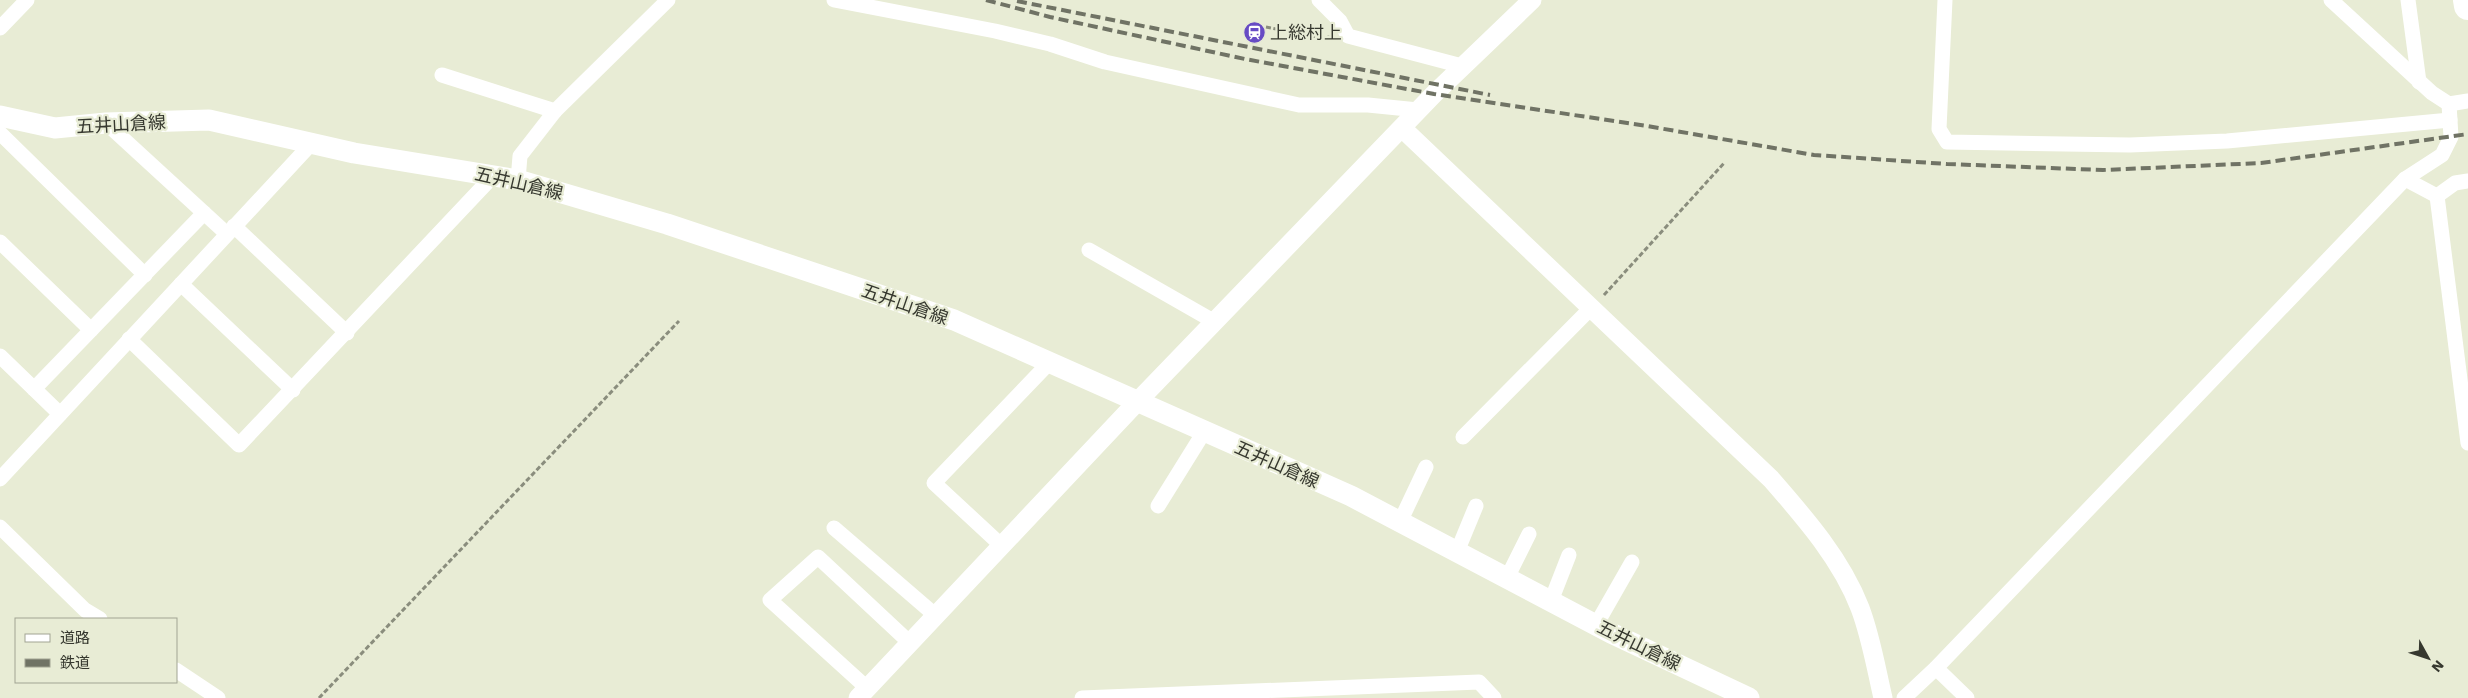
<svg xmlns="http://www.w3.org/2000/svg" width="2468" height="698" viewBox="0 0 2468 698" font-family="'Work Sans','Noto Sans JP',sans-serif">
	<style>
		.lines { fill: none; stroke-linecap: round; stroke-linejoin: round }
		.path { stroke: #8a8d7d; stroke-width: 3; stroke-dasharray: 5 2.5; stroke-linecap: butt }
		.minor { stroke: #fff; stroke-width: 15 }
		.tertiary { stroke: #fff; stroke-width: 19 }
		.secondary { stroke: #fff; stroke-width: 21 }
		.motorway { stroke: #fff; stroke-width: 28 }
		.rail { stroke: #707365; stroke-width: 4; stroke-dasharray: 10 5; stroke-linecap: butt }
		.labels { text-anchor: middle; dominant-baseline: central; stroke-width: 4.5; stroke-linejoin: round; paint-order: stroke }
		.poi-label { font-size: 18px; fill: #36382f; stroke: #e8ecd5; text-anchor: start }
		.street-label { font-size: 18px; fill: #36382f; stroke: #e8ecd5 }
	</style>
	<rect width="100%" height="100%" fill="#e8ecd5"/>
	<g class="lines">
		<g class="path">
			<path d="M1266 27 1323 38 1330 37"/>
			<path d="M1604 295 1725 162"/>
			<path d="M319 698 679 321"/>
		</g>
		<g class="minor">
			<path d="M834 0 995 31 1050 44 1105 62 1299 105H1368L1418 110"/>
			<path d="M1319 0 1340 21 1348 36 1462 66"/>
			<path d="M1945 0 1939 129 1947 142 2130 145 2227 141 2450 120"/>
			<path d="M2331 0 2432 93 2449 104 2468 101"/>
			<path d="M2408 0 2419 82"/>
			<path d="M0 28 27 0"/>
			<path d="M442 75 555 111"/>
			<path d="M106 123 227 234"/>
			<path d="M0 133 145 275"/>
			<path d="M2405 179 2437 196 2468 443"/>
			<path d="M518 180 520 156 555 111 668 0"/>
			<path d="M2437 196 2455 183 2468 181"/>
			<path d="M234 226 347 333"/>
			<path d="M0 242 91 330"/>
			<path d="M1089 250 1215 322"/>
			<path d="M181 284 293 390"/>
			<path d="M129 339 239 445 494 175"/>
			<path d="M0 356 60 414"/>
			<path d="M34 389 204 213"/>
			<path d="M1463 437 1592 307"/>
			<path d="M0 479 311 144"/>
			<path d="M1158 506 1204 432"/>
			<path d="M1400 522 1426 467"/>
			<path d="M0 527 85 610 100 619"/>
			<path d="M834 528 935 615"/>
			<path d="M1002 546 934 483 1049 363"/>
			<path d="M1457 552 1476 506"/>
			<path d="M1507 578 1529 534"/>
			<path d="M1551 601 1569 555"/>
			<path d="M1596 625 1632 562"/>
			<path d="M1936 668 1967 698"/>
			<path d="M176 670 218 698"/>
			<path d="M867 688 770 600 818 557 909 642"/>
			<path d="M1082 698 1479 682 1494 698"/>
			<path d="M1904 698 1936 668 2405 179 2442 155 2451 137 2449 104"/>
		</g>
		<g class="tertiary">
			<path d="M1402 128 1771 479C1805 518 1841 559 1860 608 1871 637 1876 668 1883 698"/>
			<path d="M858 698 1137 402 1434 94 1532 0"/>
		</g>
		<path class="secondary" d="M0 116 55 128 106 123 209 120 354 153 518 180 667 224 954 320 1351 496 1611 633 1749 698"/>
		<path class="motorway" d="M2467 0 2468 6"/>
		<g class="rail">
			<path d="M986 0 1050 17 1245 59 1434 94 1647 126 1814 155 1947 164 2103 170 2261 163 2468 134"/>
			<path d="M1017 1 1490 95"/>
		</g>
	</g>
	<defs>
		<symbol id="station-disc" viewBox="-11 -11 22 22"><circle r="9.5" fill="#674bc4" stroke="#e8ecd5"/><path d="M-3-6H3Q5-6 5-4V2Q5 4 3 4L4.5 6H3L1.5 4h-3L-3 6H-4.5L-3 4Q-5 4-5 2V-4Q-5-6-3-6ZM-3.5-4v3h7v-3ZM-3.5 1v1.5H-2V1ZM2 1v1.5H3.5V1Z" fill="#fff"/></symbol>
	</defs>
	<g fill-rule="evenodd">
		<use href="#station-disc" x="1242" y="20" width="25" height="25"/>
	</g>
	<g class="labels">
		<g class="poi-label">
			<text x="1270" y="32">上総村上</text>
		</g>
		<g class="street-label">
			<text transform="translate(121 124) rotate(-3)">五井山倉線</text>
			<text transform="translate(519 183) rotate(13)">五井山倉線</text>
			<text transform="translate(905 304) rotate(19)">五井山倉線</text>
			<text transform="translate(1277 464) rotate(24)">五井山倉線</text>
			<text transform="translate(1639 645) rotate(26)">五井山倉線</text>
		</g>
	</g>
	<rect x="15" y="618" width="162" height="65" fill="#e8ecd5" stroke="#a1a493"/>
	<rect x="25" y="634" width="25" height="8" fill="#ffffff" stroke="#a1a493"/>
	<text x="60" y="643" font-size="15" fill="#36382f">道路</text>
	<rect x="25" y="659" width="25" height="8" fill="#707365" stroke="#a1a493"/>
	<text x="60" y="668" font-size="15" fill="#36382f">鉄道</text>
	<g transform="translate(2428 658) rotate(130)" stroke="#e8ecd5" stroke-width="4" paint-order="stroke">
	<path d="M0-4L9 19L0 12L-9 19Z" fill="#36382f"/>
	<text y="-8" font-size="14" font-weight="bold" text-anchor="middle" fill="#36382f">N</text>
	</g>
</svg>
